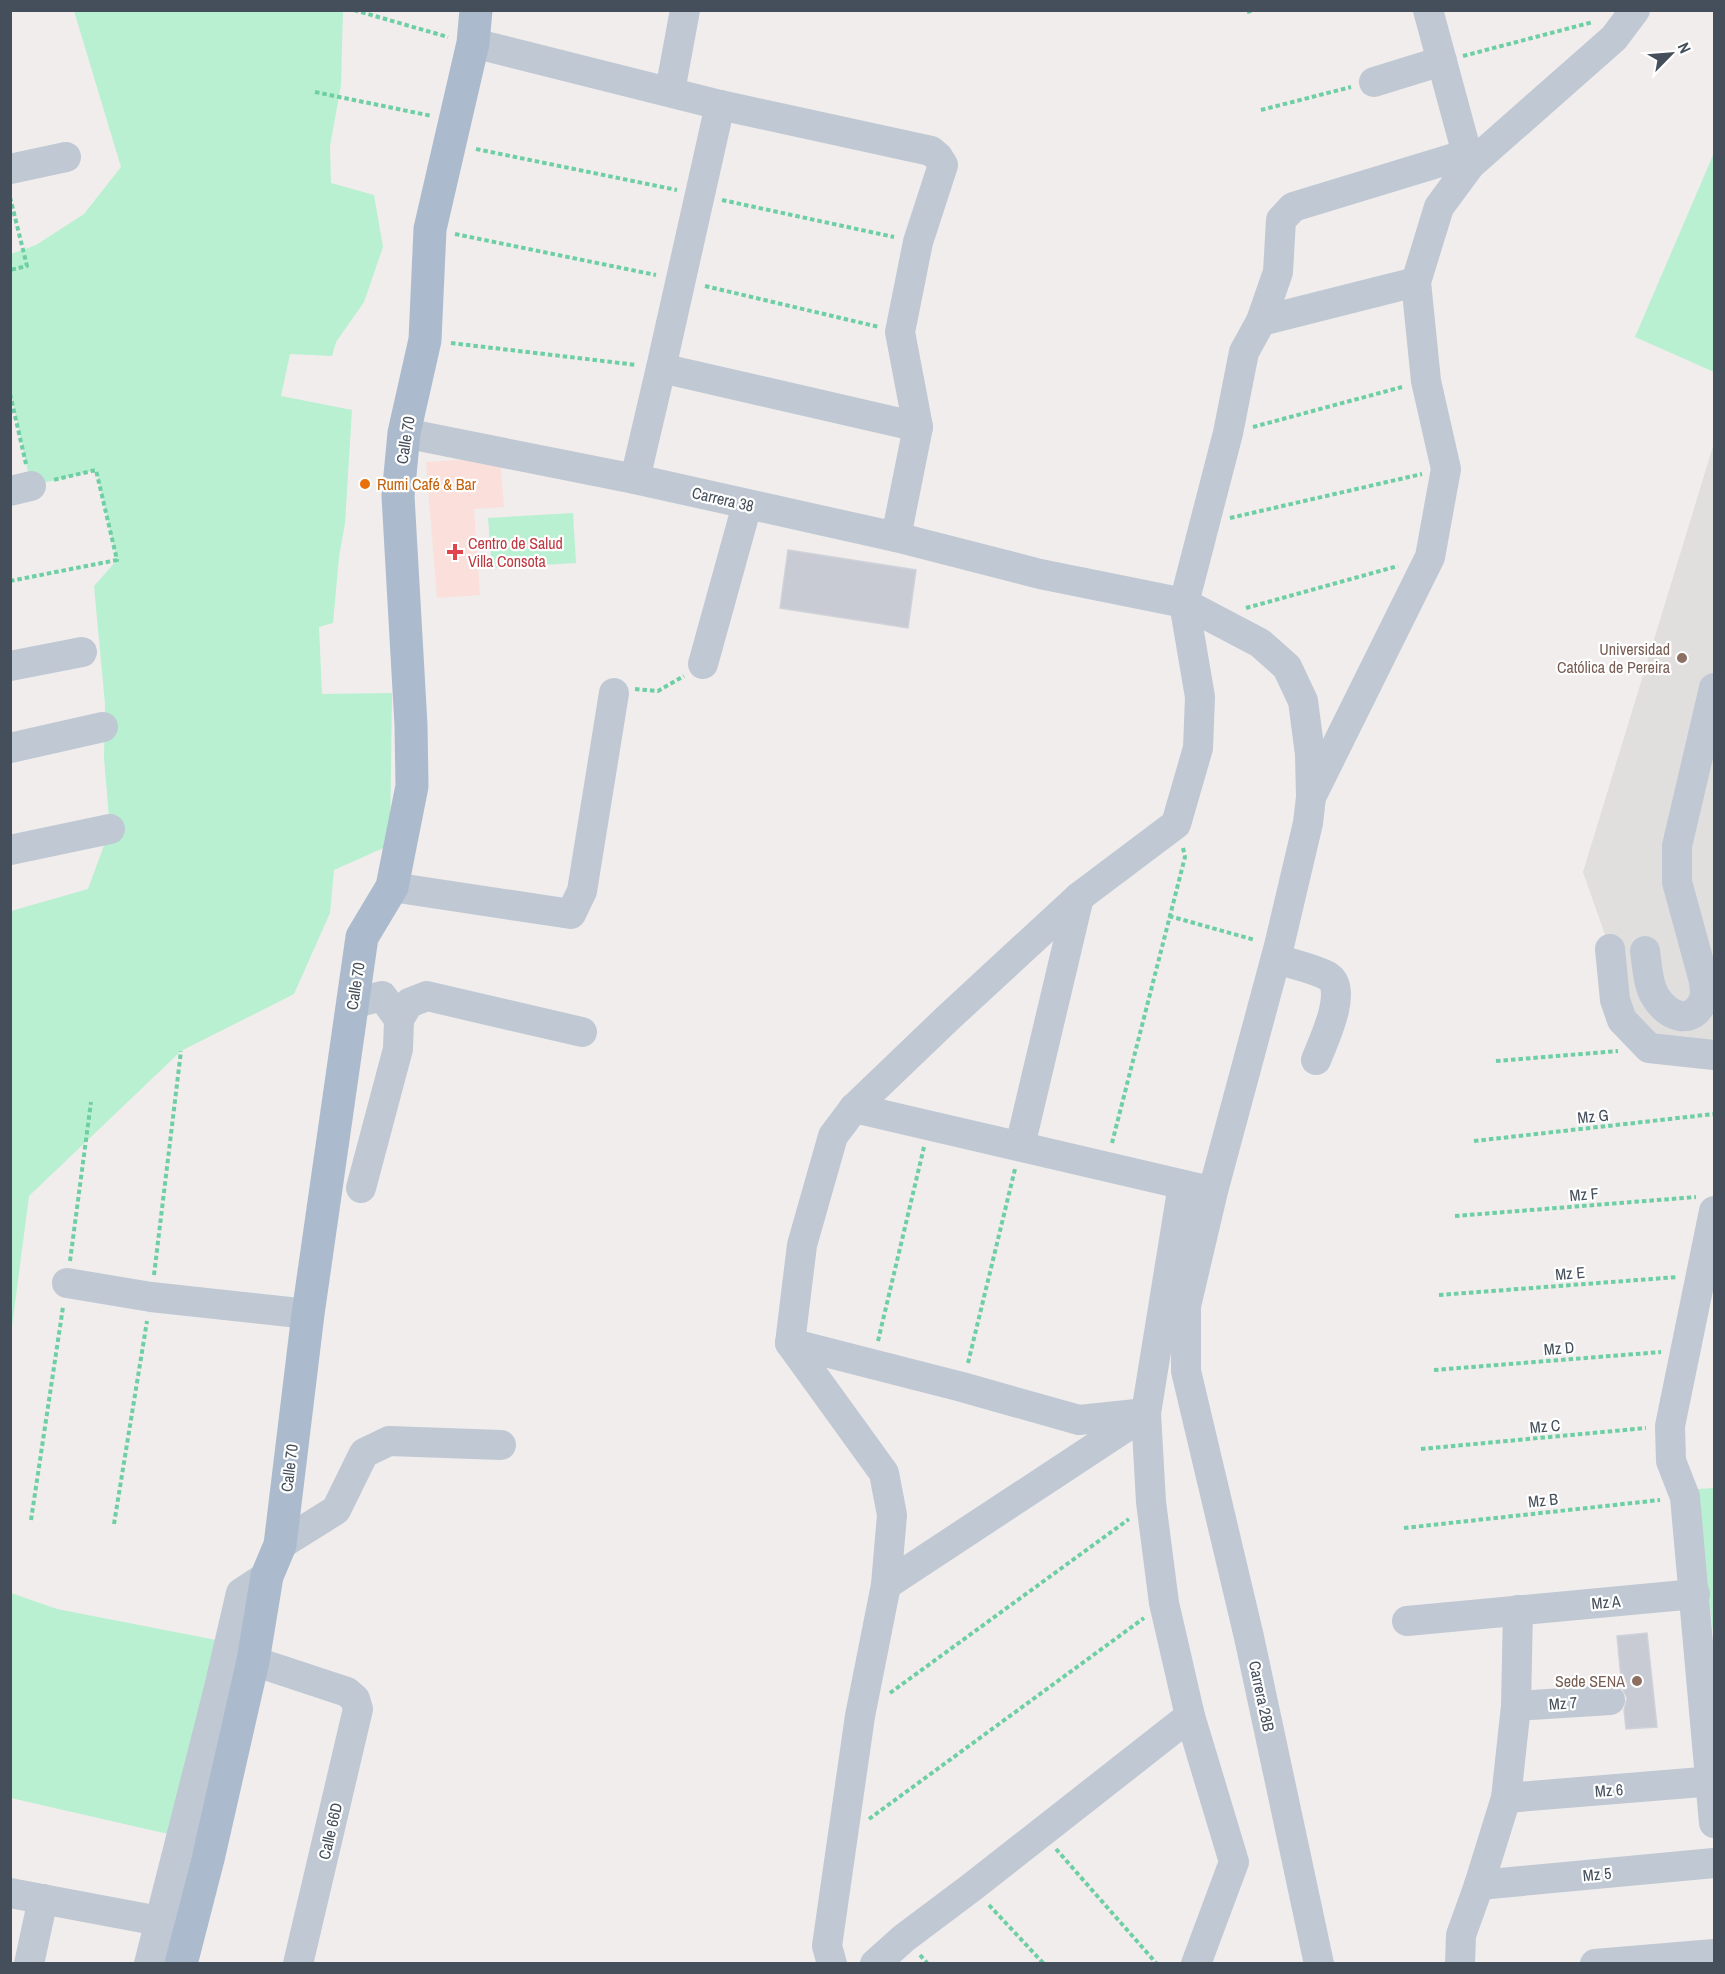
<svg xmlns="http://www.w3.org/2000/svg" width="1725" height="1974" viewBox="0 0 1725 1974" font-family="'Archivo Narrow',sans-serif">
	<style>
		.education { fill: #e1dede }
		.medical { fill: #fbdfdb }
		.green { fill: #b8f0d1 }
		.building { fill: #c8cbd3; stroke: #d0d2d9; stroke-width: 1.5 }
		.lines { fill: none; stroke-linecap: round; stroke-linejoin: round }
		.path { stroke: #6fcfa4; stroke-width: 4; stroke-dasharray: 4.5 3; stroke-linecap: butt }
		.minor { stroke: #bfc8d3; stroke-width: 30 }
		.major { stroke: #abbbcd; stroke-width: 33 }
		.food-dot { fill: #e8710a; stroke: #fff; stroke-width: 2 }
		.health-dot { fill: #e0444e; stroke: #fff; stroke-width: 2 }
		.education-dot { fill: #8d6e63; stroke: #fff; stroke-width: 2 }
		.labels { text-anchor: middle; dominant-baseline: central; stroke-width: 4.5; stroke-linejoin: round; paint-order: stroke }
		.street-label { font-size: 16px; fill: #444f5b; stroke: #fff }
		.food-label { font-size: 16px; fill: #c56008; stroke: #fff; text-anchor: start }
		.health-label { font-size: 16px; fill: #be3a42; stroke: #fff; text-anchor: start }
		.education-label { font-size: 16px; fill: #785e54; stroke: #fff; text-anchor: end }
	</style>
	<rect width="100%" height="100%" fill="#f0edec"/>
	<path class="education" d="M1714 443V1055L1649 1048 1610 949 1583 872Z"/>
	<path class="medical" d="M500 457 504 507 474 509 480 595 437 598 426 462Z"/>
	<g class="green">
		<path d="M74 11H343L341 85 330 146 331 183 374 195 383 247 364 302 336 342 332 356 290 354 281 396 352 410 345 523 339 557 333 623 319 627 322 694 392 693 390 845 334 870 330 913 294 994 181 1051 29 1196 11 1334V911L88 889 110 829 104 757 105 704 94 586 117 560 96 470 31 486 11 394V254L36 245 84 214 121 167Z"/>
		<path d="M1714 153V372L1635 337Z"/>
		<path d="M573 513 576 563 492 568 488 518Z"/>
		<path d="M1714 1488V1643L1698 1489Z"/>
		<path d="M11 1593 57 1609 216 1640 168 1834 11 1798Z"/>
	</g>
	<g class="building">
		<path d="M788 550 916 570 908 628 780 608Z"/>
		<path d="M1647 1633 1657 1727 1626 1729 1624 1710 1627 1698 1622 1688 1617 1636Z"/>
	</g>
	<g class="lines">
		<g class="path">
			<path d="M354 10 448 37"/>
			<path d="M1247 12 1254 10"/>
			<path d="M1463 56 1593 22"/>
			<path d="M315 92 432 116"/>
			<path d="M1261 110 1351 87"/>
			<path d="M476 149 677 190"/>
			<path d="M10 197 27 266 10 270"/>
			<path d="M722 200 894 237"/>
			<path d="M455 234 656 275"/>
			<path d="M705 286 879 327"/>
			<path d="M451 343 637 365"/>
			<path d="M10 394 26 464"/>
			<path d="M1253 427 1402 387"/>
			<path d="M1230 518 1422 474"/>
			<path d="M10 581 117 560 96 470 53 480"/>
			<path d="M1246 608 1398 566"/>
			<path d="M635 689 658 691 684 676"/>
			<path d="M1169 916 1255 940"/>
			<path d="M1496 1061 1618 1051"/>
			<path d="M1474 1141 1714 1114"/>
			<path d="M1112 1143 1185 857 1183 848"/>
			<path d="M1455 1216 1696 1197"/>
			<path d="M70 1261 91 1102"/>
			<path d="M154 1275 181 1051"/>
			<path d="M1439 1295 1678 1277"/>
			<path d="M878 1341 924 1147"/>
			<path d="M968 1363 1015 1169"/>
			<path d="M1434 1370 1661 1352"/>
			<path d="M1421 1449 1646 1428"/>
			<path d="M31 1520 63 1307"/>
			<path d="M114 1524 147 1321"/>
			<path d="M1404 1528 1660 1500"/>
			<path d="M890 1693 1129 1519"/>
			<path d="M869 1819 1144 1618"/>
			<path d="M1056 1849 1157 1964"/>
			<path d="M989 1905 1044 1964"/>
			<path d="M920 1955 928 1964"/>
		</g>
		<g class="minor">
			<path d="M1428 10 1470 165"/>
			<path d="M473 43 720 105 931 151 938 157 943 165 918 242 900 332 918 427 896 537"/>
			<path d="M1374 82 1442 61"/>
			<path d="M670 91 685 10"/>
			<path d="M10 169 66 157"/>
			<path d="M1261 321 1416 282"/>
			<path d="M661 368 918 427"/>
			<path d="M404 433 635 479 896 537 1040 574 1184 603 1260 643 1287 667 1303 701 1310 754 1311 797 1308 823 1279 946 1213 1191 1186 1306V1371L1249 1637 1319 1964"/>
			<path d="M635 479 661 368 720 105"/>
			<path d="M10 491 31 486"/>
			<path d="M703 664 747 505"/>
			<path d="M10 666 82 652"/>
			<path d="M10 748 103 727"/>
			<path d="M1313 793 1430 557 1446 469 1426 381 1416 282 1439 207 1470 165 1614 38 1635 10"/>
			<path d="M10 850 110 829"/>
			<path d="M392 887 571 914 582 891 614 693"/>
			<path d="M1610 949 1615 1000 1622 1020 1649 1048 1714 1055"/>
			<path d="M1645 951C1647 965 1648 985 1655 996 1667 1017 1693 1027 1704 999 1706 994 1704 986 1704 981L1677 882V846L1714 688"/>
			<path d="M1276 959C1289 963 1319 970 1329 977 1348 991 1323 1042 1316 1060"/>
			<path d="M352 1004 382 996 399 1019 398 1049 361 1188"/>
			<path d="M399 1019 409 1003 427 996 582 1032"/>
			<path d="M854 1108 1202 1189"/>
			<path d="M1020 1146 1079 897"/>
			<path d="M1183 1185 1146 1413 1151 1502 1164 1603 1190 1716 1234 1862 1196 1964"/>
			<path d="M1714 1211 1670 1426 1671 1461 1685 1497 1714 1823"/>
			<path d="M67 1283 151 1297 308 1314"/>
			<path d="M790 1343 962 1387 1079 1420 1146 1413"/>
			<path d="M280 1545 336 1510 364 1453 389 1441 501 1445"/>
			<path d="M886 1585 1144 1415"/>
			<path d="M1407 1621 1695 1594"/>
			<path d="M253 1661 347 1692 355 1699 358 1709 298 1964"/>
			<path d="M1516 1706 1610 1700"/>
			<path d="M1506 1798 1714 1781"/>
			<path d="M1479 1885 1714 1863"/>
			<path d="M10 1893 159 1921"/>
			<path d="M29 1964 43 1899"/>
			<path d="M149 1964 219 1688 241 1593 267 1576"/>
			<path d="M832 1964 827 1946 860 1716 886 1585 892 1515 884 1473 790 1343 802 1245 833 1136 854 1108 950 1016 1079 897 1176 824 1198 748 1200 697 1184 603 1228 433 1244 352 1261 321 1278 272 1281 220 1293 207 1467 154"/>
			<path d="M875 1964 904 1938 972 1887 1190 1716"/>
			<path d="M1460 1964 1461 1935 1479 1885 1506 1798 1516 1706 1518 1610"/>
			<path d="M1595 1964 1714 1954"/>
		</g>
		<path class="major" d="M181 1964 208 1859 253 1661 267 1576 280 1545 308 1314 362 937 392 887 412 786 411 725 398 496 404 433 425 340 430 229 473 43 476 10"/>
	</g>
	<circle class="food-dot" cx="365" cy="484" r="6"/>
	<path class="health-dot" d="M452 543h6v6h6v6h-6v6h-6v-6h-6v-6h6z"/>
	<g class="education-dot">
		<circle cx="1682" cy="658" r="6"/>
		<circle cx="1637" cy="1681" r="6"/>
	</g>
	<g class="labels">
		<g class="street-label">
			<text transform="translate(405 440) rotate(-81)">Calle 70</text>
			<text transform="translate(723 499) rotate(13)">Carrera 38</text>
			<text transform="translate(355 986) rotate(-81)">Calle 70</text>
			<text transform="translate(1593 1116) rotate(-6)">Mz G</text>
			<text transform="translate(1584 1194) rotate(-5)">Mz F</text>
			<text transform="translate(1570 1273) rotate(-5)">Mz E</text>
			<text transform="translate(1559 1348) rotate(-5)">Mz D</text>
			<text transform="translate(1545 1426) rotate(-5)">Mz C</text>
			<text transform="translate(289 1468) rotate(-83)">Calle 70</text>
			<text transform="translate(1543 1500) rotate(-6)">Mz B</text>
			<text transform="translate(1606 1602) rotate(-5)">Mz A</text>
			<text transform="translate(1262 1696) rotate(78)">Carrera 28B</text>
			<text transform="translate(1563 1703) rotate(-4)">Mz 7</text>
			<text transform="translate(1609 1790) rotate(-4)">Mz 6</text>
			<text transform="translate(330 1831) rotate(-77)">Calle 66D</text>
			<text transform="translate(1597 1874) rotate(-5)">Mz 5</text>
		</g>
		<g class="food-label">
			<text x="377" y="484">Rumi Café &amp; Bar</text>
		</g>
		<g class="health-label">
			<text x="468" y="543">Centro de Salud<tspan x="468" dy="18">Villa Consota</tspan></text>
		</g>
		<g class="education-label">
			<text x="1670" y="649">Universidad<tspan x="1670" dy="18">Católica de Pereira</tspan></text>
			<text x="1625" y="1681">Sede SENA</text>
		</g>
	</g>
	<rect width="1725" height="1974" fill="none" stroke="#444f5b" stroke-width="24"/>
	<g transform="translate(1671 54) rotate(65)" stroke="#ffffff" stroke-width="4.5" paint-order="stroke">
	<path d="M0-4.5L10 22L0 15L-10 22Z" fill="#444f5b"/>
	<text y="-9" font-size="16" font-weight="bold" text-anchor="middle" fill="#444f5b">N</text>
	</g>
</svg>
